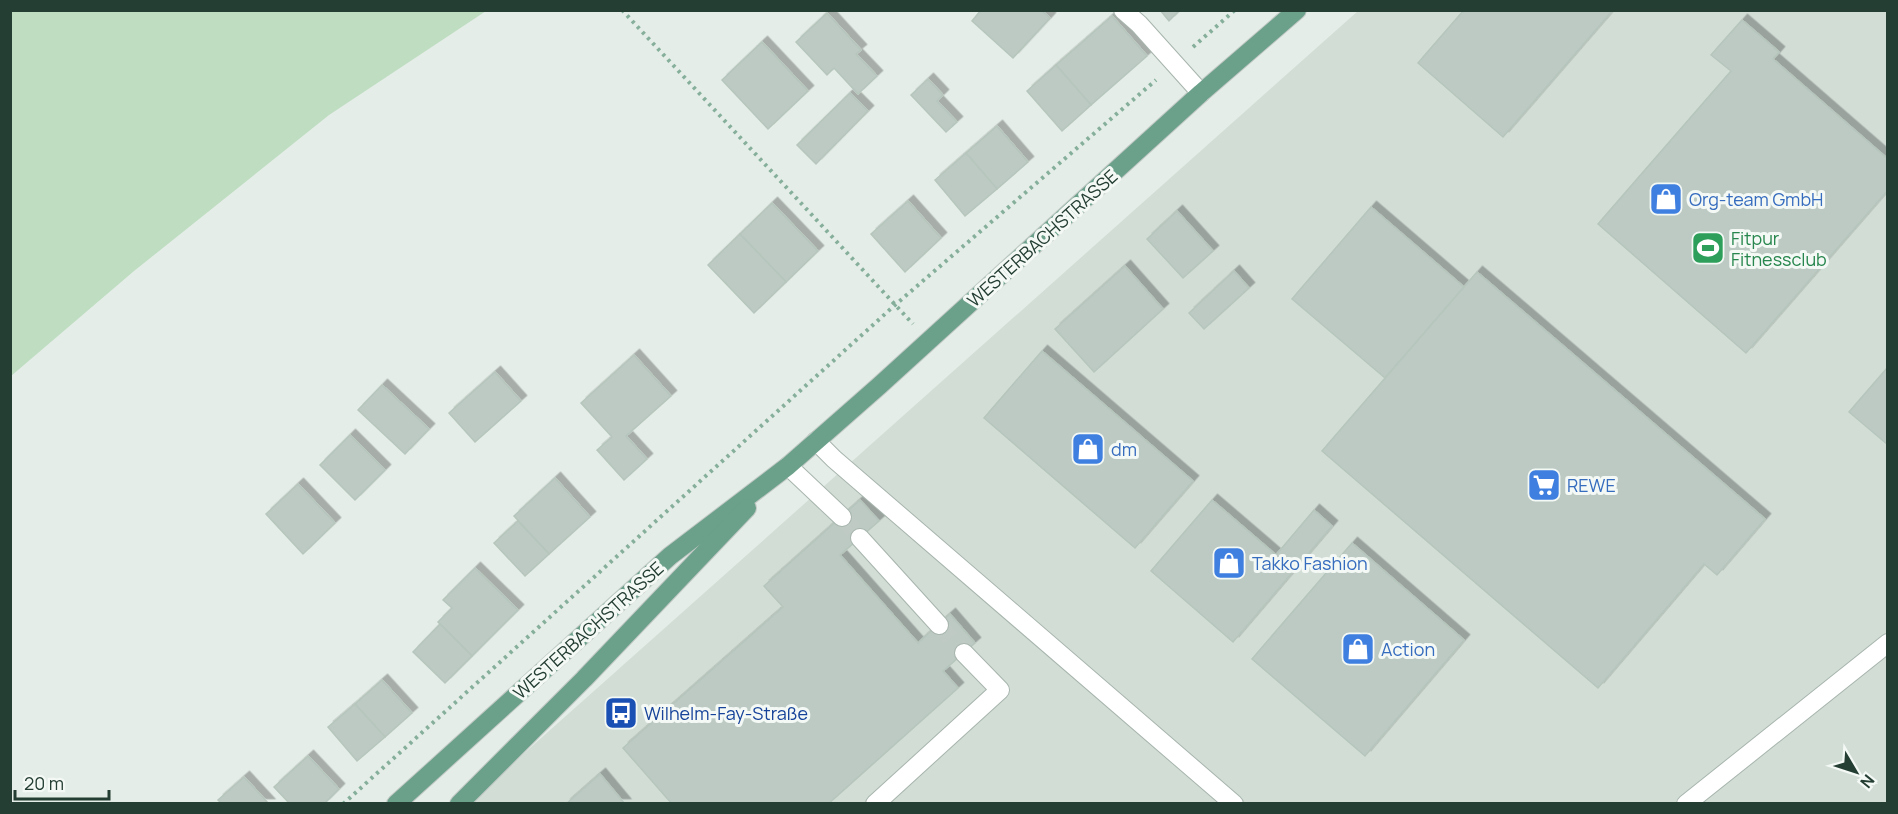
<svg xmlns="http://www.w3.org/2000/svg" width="1898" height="814" viewBox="0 0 1898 814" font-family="Manrope,sans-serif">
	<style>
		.built { fill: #d2ddd6 }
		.green { fill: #beddc1 }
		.building { fill: #bccac3; stroke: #b6c6bd; stroke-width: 1.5; filter: url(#shadow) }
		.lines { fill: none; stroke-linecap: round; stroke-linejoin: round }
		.minor-tunnel { stroke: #becac3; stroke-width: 18; stroke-dasharray: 18 9; stroke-linecap: butt }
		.minor-casing { stroke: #a7b5ad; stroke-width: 20 }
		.major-casing { stroke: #c2c9c6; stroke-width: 20 }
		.path { stroke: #86af9b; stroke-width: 4; stroke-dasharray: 3 4.5; stroke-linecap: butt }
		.minor { stroke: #fff; stroke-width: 18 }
		.major { stroke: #6ba08a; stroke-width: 18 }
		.labels { text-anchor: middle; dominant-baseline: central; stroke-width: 6; stroke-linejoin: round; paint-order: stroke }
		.shop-label { font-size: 18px; fill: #366cbe; stroke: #f4f9f6; text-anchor: start }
		.street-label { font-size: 18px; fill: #243e33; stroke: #f4f9f6 }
		.leisure-label { font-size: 18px; fill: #27864d; stroke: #f4f9f6; text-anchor: start }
		.transit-label { font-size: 18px; fill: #164399; stroke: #f4f9f6; text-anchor: start }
	</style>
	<defs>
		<filter id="shadow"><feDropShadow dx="5.5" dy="-5.5" stdDeviation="0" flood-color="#0004"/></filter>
	</defs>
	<rect width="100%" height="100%" fill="#e4ede7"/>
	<path class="built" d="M1358 11H1887V803L467 804Z"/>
	<path class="green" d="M11 10H486V11L329 115 134 271 11 376Z"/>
	<g class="building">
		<path d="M981 10H1041L1050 18 1013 58 972 21Z"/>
		<path d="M1160 10H1180L1169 21Z"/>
		<path d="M1464 10H1613L1503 137 1418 63Z"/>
		<path d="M827 13 861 50 856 54 877 76 858 94 834 68 827 75 796 42Z"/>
		<path d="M1112 16 1147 56 1091 105 1056 65Z"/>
		<path d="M1742 20 1779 52 1773 59 1888 159V190L1746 353 1598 224 1731 71 1711 55Z"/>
		<path d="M762 42 808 91 768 129 722 80Z"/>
		<path d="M1056 65 1091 105 1062 131 1027 91Z"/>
		<path d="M928 79 943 95 937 101 957 122 946 132 911 95Z"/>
		<path d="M850 93 868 111 816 164 797 145Z"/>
		<path d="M997 126 1028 162 997 189 966 153Z"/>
		<path d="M966 153 997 189 965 216 935 180Z"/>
		<path d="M908 201 941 238 905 272 871 234Z"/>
		<path d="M772 203 818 251 786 282 740 234Z"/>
		<path d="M1371 207 1464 287 1385 378 1292 299Z"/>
		<path d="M1177 211 1213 251 1183 278 1147 239Z"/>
		<path d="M740 234 786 282 754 313 708 265Z"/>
		<path d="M1125 266 1163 309 1094 372 1055 329Z"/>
		<path d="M1234 271 1249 288 1204 329 1189 313Z"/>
		<path d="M1477 272 1765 519 1717 575 1704 564 1598 688 1322 451Z"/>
		<path d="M1042 351 1193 481 1135 548 984 418Z"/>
		<path d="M634 355 671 396 626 436 647 459 624 480 597 450 612 437 581 403Z"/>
		<path d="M1888 367V445L1849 412Z"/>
		<path d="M495 372 521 401 475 442 449 413Z"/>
		<path d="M382 385 429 429 405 454 358 410Z"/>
		<path d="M350 435 385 470 355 500 320 465Z"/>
		<path d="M555 478 590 517 549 554 514 516Z"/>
		<path d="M298 484 335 523 303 554 266 514Z"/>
		<path d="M860 500 879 521 840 555 918 643 950 614 975 643 943 671 958 688 828 804H672L623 748 783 607 764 586Z"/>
		<path d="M1212 500 1276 555 1314 510 1332 526 1233 642 1151 571Z"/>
		<path d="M518 521 549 554 525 576 494 543Z"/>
		<path d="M1352 543 1464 640 1365 756 1252 659Z"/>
		<path d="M475 568 518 610 472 656 438 622 452 608 443 600Z"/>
		<path d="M440 624 472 656 445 683 413 652Z"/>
		<path d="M382 680 412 713 385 737 355 704Z"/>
		<path d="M355 704 385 737 357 761 328 727Z"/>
		<path d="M308 756 339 789 324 804H290L274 787Z"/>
		<path d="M600 774 625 804H566Z"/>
		<path d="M244 777 269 804H222L218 800Z"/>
	</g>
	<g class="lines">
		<g class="minor-tunnel">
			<path d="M842 517 860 538"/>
			<path d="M939 625 964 653"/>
		</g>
		<defs>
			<g id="minor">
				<path d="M1123 10 1139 24 1201 93"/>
				<path d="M816 441 834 459 1234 804"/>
				<path d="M788 466 842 517"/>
				<path d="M860 538 939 625"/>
				<path d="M875 804 1000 690 964 653"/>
				<path d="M1686 804 1888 643"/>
			</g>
			<g id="major">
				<path d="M396 804 670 556 788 466 879 386 1201 93 1297 10"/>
				<path d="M459 804 584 679 747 508"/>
			</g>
		</defs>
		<use href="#minor" class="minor-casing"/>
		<use href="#major" class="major-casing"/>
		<g class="path">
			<path d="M622 10 913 324"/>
			<path d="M1193 47 1235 10"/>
			<path d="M343 804 895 305 1156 80"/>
		</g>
		<use href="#minor" class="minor"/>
		<use href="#major" class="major"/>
	</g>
	<defs>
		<symbol id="shop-square" viewBox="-11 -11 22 22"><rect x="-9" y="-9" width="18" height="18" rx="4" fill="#3f7fe0" stroke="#f4f9f6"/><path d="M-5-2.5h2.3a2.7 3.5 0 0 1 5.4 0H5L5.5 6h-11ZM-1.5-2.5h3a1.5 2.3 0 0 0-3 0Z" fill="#fff"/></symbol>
		<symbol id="stadium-square" viewBox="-11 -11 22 22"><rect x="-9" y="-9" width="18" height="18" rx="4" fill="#2e9e5b" stroke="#f4f9f6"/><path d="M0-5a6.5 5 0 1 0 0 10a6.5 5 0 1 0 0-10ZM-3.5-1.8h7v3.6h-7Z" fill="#fff"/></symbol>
		<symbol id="supermarket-square" viewBox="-11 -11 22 22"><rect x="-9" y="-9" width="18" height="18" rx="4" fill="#3f7fe0" stroke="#f4f9f6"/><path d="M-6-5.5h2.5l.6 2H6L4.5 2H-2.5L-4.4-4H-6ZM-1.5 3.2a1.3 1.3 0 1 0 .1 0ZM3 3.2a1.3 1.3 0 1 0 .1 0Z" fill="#fff"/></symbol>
		<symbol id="bus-square" viewBox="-11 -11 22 22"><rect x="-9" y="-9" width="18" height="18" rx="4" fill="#1a4fb4" stroke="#f4f9f6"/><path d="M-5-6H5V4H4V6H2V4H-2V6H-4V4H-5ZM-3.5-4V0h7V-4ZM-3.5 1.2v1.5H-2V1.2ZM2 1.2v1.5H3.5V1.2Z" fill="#fff"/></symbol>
	</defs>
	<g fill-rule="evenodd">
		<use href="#shop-square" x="1647" y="180" width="38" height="38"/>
		<use href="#stadium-square" x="1689" y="229" width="38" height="38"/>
		<use href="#shop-square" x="1069" y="430" width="38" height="38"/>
		<use href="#supermarket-square" x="1525" y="466" width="38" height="38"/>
		<use href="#shop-square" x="1210" y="544" width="38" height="38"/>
		<use href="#shop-square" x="1339" y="630" width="38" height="38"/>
		<use href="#bus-square" x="602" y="694" width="38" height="38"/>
	</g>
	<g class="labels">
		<g class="shop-label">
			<text x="1689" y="199">Org-team GmbH</text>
			<text x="1111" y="449">dm</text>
			<text x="1567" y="485">REWE</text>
			<text x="1252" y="563">Takko Fashion</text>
			<text x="1381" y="649">Action</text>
		</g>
		<g class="street-label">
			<text transform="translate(1042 238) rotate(-42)">WESTERBACHSTRASSE</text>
			<text transform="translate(588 630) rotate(-42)">WESTERBACHSTRASSE</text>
		</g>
		<g class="leisure-label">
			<text x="1731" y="238">Fitpur<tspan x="1731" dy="21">Fitnessclub</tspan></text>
		</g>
		<g class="transit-label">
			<text x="644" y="713">Wilhelm-Fay-Straße</text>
		</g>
	</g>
	<rect width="1898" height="814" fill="none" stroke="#243e33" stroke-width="24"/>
	<g transform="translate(1856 772) rotate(129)" stroke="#f4f9f6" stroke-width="4.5" paint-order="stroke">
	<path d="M0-4.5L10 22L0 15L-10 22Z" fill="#243e33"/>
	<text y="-9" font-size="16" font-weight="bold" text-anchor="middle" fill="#243e33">N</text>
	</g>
	<path d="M15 790v9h94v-9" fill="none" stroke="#243e33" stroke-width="3"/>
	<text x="24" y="790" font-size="18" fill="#243e33" stroke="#f4f9f6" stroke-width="4.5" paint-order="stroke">20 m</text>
</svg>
